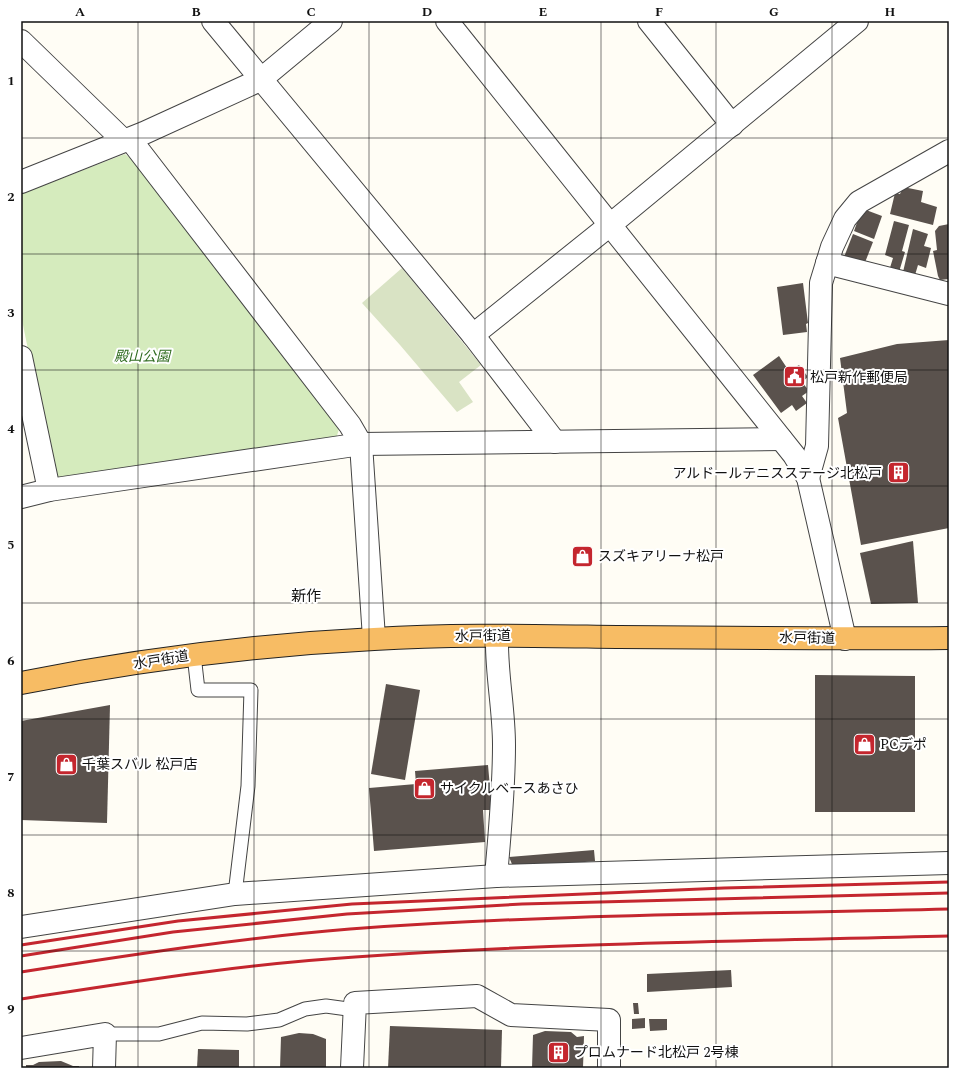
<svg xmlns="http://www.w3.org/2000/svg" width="970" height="1089" viewBox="0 0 970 1089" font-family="Spectral,'Noto Sans JP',serif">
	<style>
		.green { fill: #d5ebbd }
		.cemetery { fill: #d9e3c4 }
		.building { fill: #5a524d }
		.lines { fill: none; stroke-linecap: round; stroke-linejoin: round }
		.service-casing { stroke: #444; stroke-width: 15 }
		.minor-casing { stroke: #444; stroke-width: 24 }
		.tertiary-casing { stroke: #444; stroke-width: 24 }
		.trunk-casing { stroke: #222; stroke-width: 24 }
		.service { stroke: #fff; stroke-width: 13 }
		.minor { stroke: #fff; stroke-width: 22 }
		.tertiary { stroke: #fff; stroke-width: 22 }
		.trunk { stroke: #f7bc64; stroke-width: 22 }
		.rail { stroke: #c4262e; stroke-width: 3 }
		.grid { fill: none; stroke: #111; stroke-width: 1; stroke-opacity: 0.55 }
		.labels { text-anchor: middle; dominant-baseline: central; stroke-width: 4; stroke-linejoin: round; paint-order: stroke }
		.park-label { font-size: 14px; font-style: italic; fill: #2f6b1f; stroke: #fff }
		.poi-label { font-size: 14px; fill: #111; stroke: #fff; text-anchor: start }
		.street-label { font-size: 14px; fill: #111; stroke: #fff }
		.neighbourhood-label { font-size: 15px; fill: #111; stroke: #fff }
		.neatline { fill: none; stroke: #111; stroke-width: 1.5 }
		.grid-label { font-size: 13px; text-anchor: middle; font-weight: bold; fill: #111 }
	</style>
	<rect width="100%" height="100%" fill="#fffdf5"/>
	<path class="green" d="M125 154 131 159 339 429 336 439 63 480 53 473 21 315V194Z"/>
	<path class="cemetery" d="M402 268 481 365 459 382 473 402 457 412 400 345 362 303Z"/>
	<g class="building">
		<path d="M903 187 923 191 921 202 937 207 933 225 890 214 895 193 900 194Z"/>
		<path d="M866 210 882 216 874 239 854 231 858 220Z"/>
		<path d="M894 221 909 225 902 251 905 252 899 272 889 271 893 258 885 255Z"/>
		<path d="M949 224V279L940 280 938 276 933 251 937 250 935 231 939 226Z"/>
		<path d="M913 229 928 234 924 246 931 248 926 268 918 265 915 275 903 272Z"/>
		<path d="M853 234 873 242 864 265 844 257Z"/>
		<path d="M803 283 808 323 806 324 807 332 783 335 777 287Z"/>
		<path d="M949 340V528L861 545 838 418 847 413 840 358 897 344Z"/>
		<path d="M779 356 789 371 799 365 808 377 802 382 809 391 802 396 807 403 796 411 792 405 781 413 753 375Z"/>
		<path d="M913 541 918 603 871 604 860 553Z"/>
		<path d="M815 675 915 676V812H815Z"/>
		<path d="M386 684 420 690 405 780 371 774Z"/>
		<path d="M110 705 107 823 21 820V721Z"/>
		<path d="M488 765 492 810H483L485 842 374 851 369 788 416 784 415 771Z"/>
		<path d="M594 850 595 861 514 869 509 857Z"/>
		<path d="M731 970 732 987 647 992V974Z"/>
		<path d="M633 1003H638L639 1014H634Z"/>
		<path d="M645 1018V1028L632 1029V1019Z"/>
		<path d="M649 1019H667V1030L650 1031Z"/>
		<path d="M390 1026 502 1030 501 1068H388Z"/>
		<path d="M545 1031 571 1032 577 1037 584 1036 583 1068H532L533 1035Z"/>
		<path d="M299 1033 313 1034 326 1039V1068H280L281 1037Z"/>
		<path d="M198 1049 239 1050V1068H197Z"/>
		<path d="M61 1061 73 1066H79V1068H26V1065H33L39 1062Z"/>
	</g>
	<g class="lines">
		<defs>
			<g id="service">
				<path d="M194 655 198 690H251L248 786 235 894"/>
				<path d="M105 1034H159L202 1023 247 1024 279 1020 305 1009 326 1006 355 1010"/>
			</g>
			<g id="minor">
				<path d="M213 21 473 335 555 442"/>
				<path d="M649 21 732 125"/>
				<path d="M21 41 124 141"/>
				<path d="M130 139 350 425 361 444 374 638"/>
				<path d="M21 182 144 133 260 80 331 21"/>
				<path d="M827 263 949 294"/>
				<path d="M473 335 610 225 857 21"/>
				<path d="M21 357 49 490"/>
				<path d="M808 478 817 446 821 283 832 247 845 219 859 202 949 151"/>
				<path d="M21 497 49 490 361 444 781 439"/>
				<path d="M496 876C500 832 504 789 504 745 504 708 496 673 497 636"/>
				<path d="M21 927 235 894 496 876 949 863"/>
				<path d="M21 1048 105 1034 104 1068"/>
				<path d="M352 1068 355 1003 477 996 511 1015 609 1020V1068"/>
			</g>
			<path id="tertiary" d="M447 21 794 455 808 478 845 639"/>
			<path id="trunk" d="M21 683C137 660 255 645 374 639 454 634 536 636 617 637 728 638 838 639 949 638"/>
		</defs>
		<use href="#service" class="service-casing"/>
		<use href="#minor" class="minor-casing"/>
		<use href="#tertiary" class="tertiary-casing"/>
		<use href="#trunk" class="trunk-casing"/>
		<use href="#service" class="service"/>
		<use href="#minor" class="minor"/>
		<use href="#tertiary" class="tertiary"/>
		<use href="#trunk" class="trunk"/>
		<g class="rail">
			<path d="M21 945 178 921 352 904 724 888 949 882"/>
			<path d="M21 956 173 932 347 914 522 904 949 893"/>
			<path d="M21 972C130 955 240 938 350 929 549 914 750 914 949 909"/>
			<path d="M21 999C132 982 243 964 355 957 553 943 751 941 949 936"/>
		</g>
	</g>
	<path class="grid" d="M138 21V1068M254 21V1068M369 21V1068M485 21V1068M601 21V1068M716 21V1068M832 21V1068M21 138H949M21 254H949M21 370H949M21 486H949M21 603H949M21 719H949M21 835H949M21 951H949"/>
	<defs>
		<symbol id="civic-square" viewBox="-11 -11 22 22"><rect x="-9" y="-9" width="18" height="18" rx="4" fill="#c4262e" stroke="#fff"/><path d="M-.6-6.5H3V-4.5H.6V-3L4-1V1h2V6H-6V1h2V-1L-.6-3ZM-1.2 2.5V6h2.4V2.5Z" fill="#fff"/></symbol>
		<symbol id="building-square" viewBox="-11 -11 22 22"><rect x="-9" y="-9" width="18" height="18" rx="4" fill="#c4262e" stroke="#fff"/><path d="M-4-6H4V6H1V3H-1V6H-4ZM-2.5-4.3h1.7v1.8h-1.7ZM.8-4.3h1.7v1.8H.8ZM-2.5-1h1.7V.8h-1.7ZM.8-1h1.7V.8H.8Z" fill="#fff"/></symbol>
		<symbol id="shop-square" viewBox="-11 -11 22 22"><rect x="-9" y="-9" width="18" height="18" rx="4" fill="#c4262e" stroke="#fff"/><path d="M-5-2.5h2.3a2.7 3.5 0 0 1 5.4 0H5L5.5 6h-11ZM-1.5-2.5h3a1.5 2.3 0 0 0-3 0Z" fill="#fff"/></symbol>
	</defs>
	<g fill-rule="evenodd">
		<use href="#civic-square" x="782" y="364" width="25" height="25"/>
		<use href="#building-square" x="886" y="460" width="25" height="25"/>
		<use href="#shop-square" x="570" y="544" width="25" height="25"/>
		<use href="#shop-square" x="852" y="732" width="25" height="25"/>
		<use href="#shop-square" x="54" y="752" width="25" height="25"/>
		<use href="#shop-square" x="412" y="776" width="25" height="25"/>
		<use href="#building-square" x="546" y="1040" width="25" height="25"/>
	</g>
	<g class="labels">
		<g class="park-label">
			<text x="142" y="356">殿山公園</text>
		</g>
		<g class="poi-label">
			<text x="810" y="377">松戸新作郵便局</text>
			<text x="882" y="473" text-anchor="end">アルドールテニスステージ北松戸</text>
			<text x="598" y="556">スズキアリーナ松戸</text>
			<text x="880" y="744">PCデポ</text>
			<text x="82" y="764">千葉スバル 松戸店</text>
			<text x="440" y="788">サイクルベースあさひ</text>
			<text x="574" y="1052">プロムナード北松戸 2号棟</text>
		</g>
		<g class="street-label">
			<text transform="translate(483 636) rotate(-1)">水戸街道</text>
			<text transform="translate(807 638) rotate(1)">水戸街道</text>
			<text transform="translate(161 660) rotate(-9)">水戸街道</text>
		</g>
		<g class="neighbourhood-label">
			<text x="306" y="596">新作</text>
		</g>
	</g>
	<rect width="970" height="1089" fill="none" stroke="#ffffff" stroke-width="44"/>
	<rect x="22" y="22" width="926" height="1045" class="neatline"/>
	<g class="grid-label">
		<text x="80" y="16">A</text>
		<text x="196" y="16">B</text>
		<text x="311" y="16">C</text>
		<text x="427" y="16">D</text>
		<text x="543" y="16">E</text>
		<text x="659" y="16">F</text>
		<text x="774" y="16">G</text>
		<text x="890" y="16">H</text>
		<text x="11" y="85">1</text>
		<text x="11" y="201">2</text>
		<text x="11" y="317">3</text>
		<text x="11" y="433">4</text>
		<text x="11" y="549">5</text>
		<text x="11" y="665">6</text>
		<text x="11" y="781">7</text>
		<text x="11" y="897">8</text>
		<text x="11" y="1013">9</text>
	</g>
</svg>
